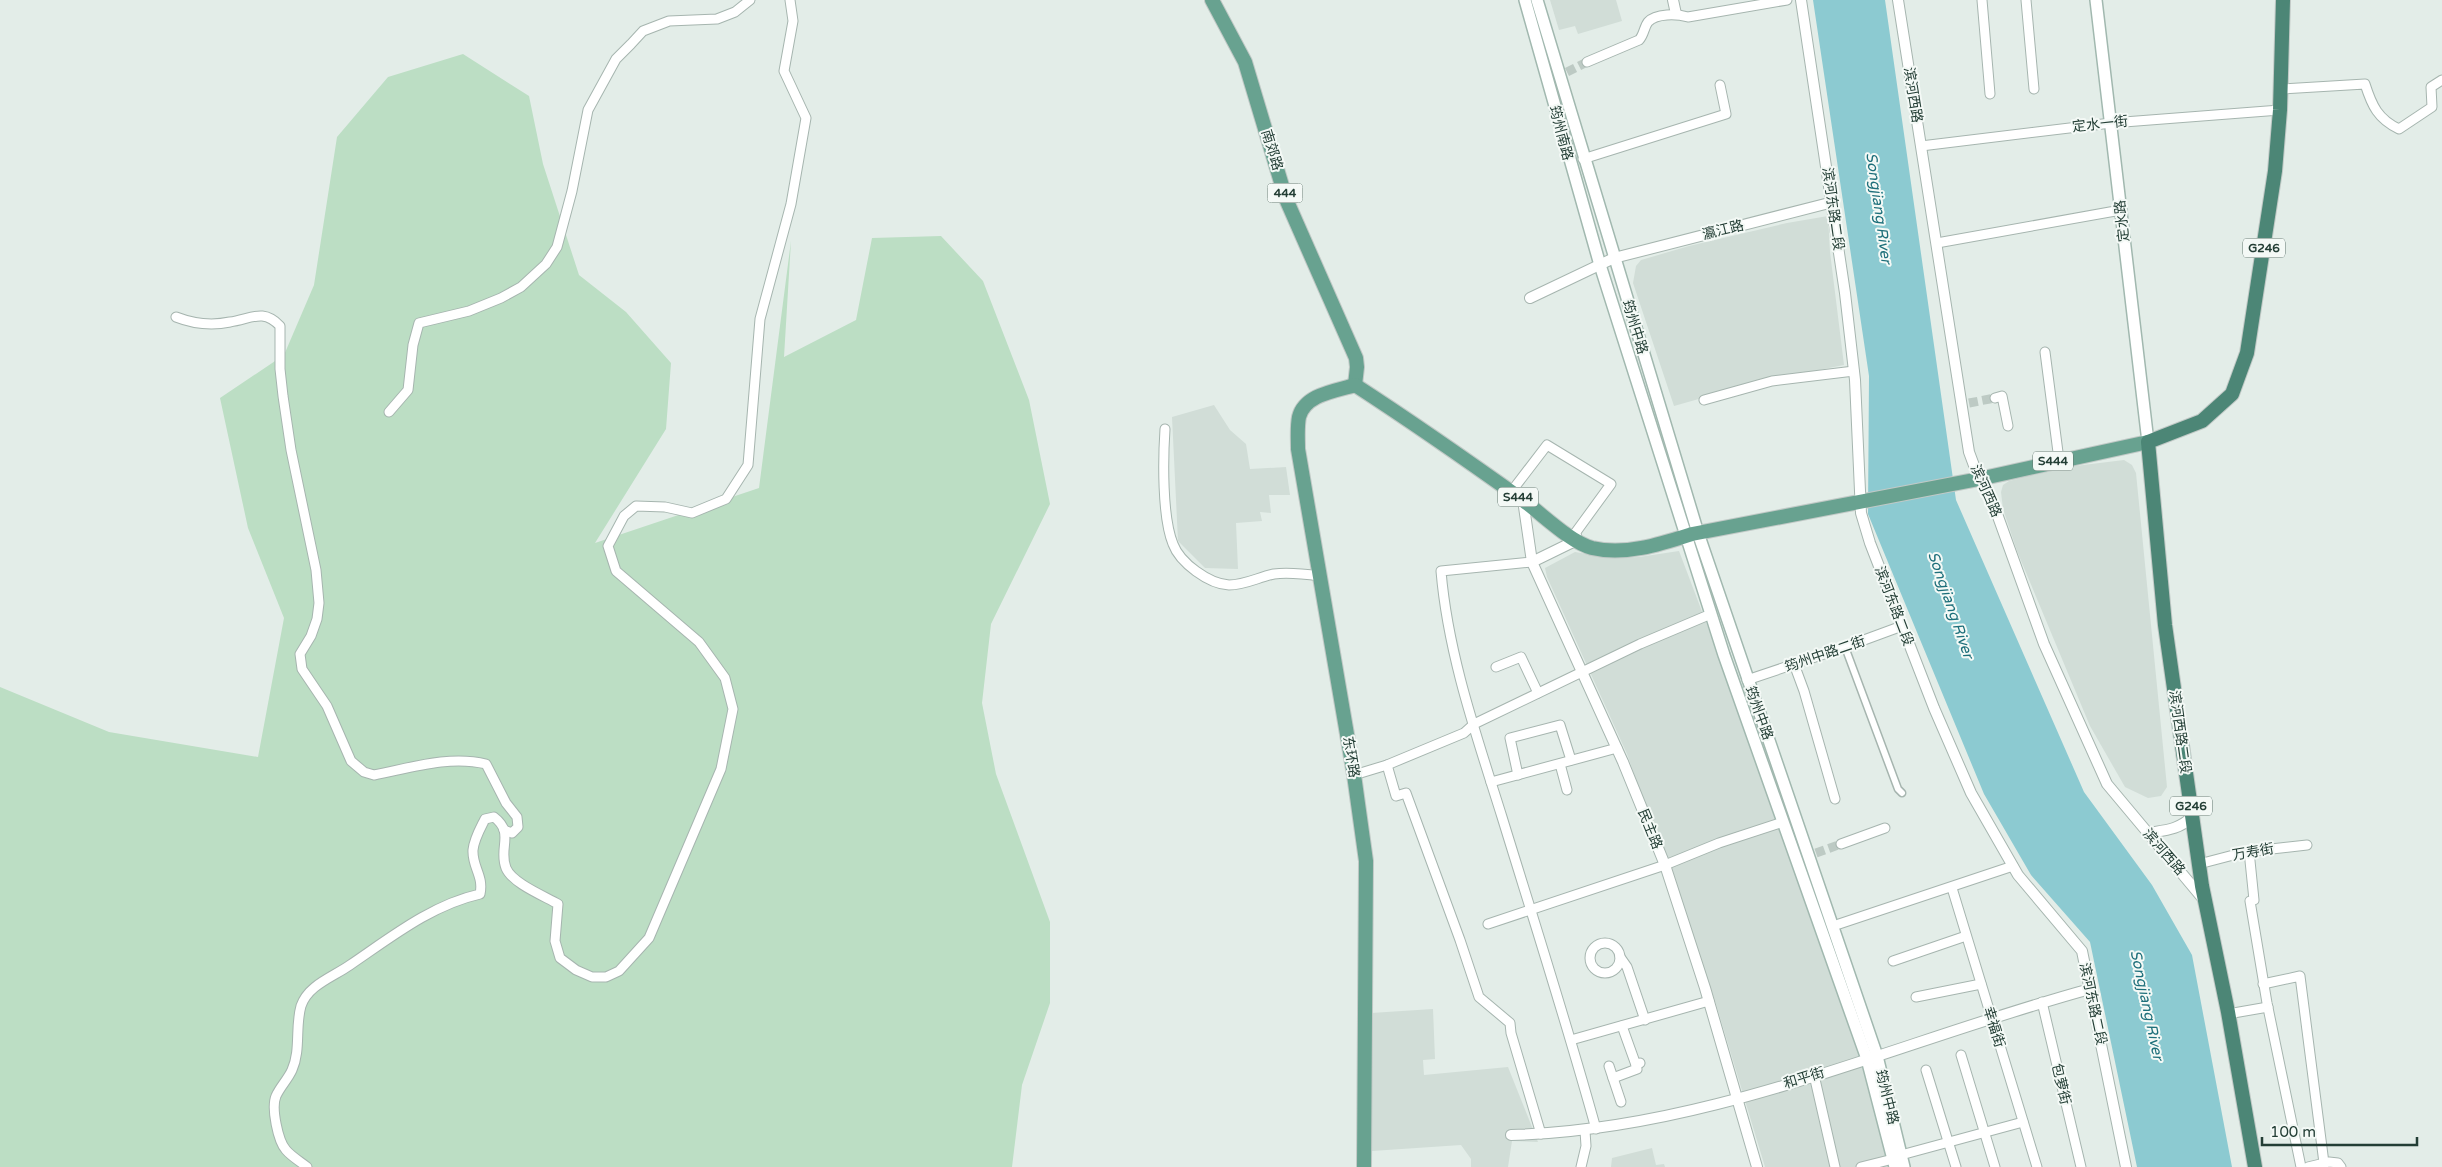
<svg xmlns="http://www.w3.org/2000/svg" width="2442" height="1167" viewBox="0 0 2442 1167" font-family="'Varela Round','Noto Sans SC',sans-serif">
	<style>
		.built { fill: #d1ddd7 }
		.green { fill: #bcdec4 }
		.water { fill: #8ccad1 }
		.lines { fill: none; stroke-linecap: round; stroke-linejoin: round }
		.minor-tunnel { stroke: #bdcac4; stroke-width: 9; stroke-dasharray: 9 4.5; stroke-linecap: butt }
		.pedestrian-casing { stroke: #a6b5af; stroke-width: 9 }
		.minor-casing { stroke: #a6b5af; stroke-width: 11 }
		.tertiary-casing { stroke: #a6b5af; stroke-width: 12 }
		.secondary-casing { stroke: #a1b8af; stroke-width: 14 }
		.primary-casing { stroke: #c1c9c6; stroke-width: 16 }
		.trunk-casing { stroke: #c1c9c6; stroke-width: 16 }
		.pedestrian { stroke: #fff; stroke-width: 6 }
		.minor { stroke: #fff; stroke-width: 9 }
		.tertiary { stroke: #fff; stroke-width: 10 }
		.secondary { stroke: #fff; stroke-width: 11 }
		.primary { stroke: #68a290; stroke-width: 14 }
		.trunk { stroke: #4c8676; stroke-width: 14 }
		.labels { text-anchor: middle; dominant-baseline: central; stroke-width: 4; stroke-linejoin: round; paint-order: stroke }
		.shield { fill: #f4f9f6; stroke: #62766f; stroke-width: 1 }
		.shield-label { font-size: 12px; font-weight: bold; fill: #233e35 }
		.street-label { font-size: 14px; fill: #233e35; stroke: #f4f9f6 }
		.water-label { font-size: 15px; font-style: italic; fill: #1d6f7a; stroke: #f4f9f6 }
	</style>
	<rect width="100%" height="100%" fill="#e3ede8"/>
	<g class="built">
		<path d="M1550 0H1616L1622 21 1578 34 1575 26 1559 30Z"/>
		<path d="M1828 216 1830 252 1844 365 1755 383 1674 406 1633 283 1636 266 1641 260 1648 258 1689 246 1787 223Z"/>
		<path d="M1214 405 1230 430 1246 444 1250 469 1286 467 1290 495H1269L1271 513 1260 512 1262 521 1236 523 1238 569 1205 568 1178 541 1172 417Z"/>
		<path d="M2124 460 2132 465 2136 473 2167 787 2161 796 2148 798 2125 787 2090 726 2017 551 2003 509 2001 492 2003 485 2009 481 2067 467Z"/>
		<path d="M1679 551 1750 738 1859 1047 1890 1167H1765L1716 1004 1627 754 1547 577 1545 568 1575 552 1610 558 1639 557Z"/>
		<path d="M1433 1009 1435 1059 1423 1060 1424 1075 1508 1067 1538 1142 1512 1141 1508 1167H1471V1159L1461 1145 1372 1151 1371 1013Z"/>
		<path d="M1652 1148 1656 1165 1664 1164 1665 1167H1611L1612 1158Z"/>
	</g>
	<path class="green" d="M463 54 529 96 543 164 579 275 626 312 671 363 666 429 595 543 759 488 791 241 784 357 856 320 872 238 941 236 983 281 1029 400 1050 504 991 624 982 703 996 774 1050 922V1003L1022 1085 1012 1167H0V687L109 732 258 757 284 618 248 528 220 398 284 355 314 285 337 137 388 77Z"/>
	<path class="water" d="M1813 0H1885L1956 500 2084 792 2152 885 2192 955 2232 1167H2137L2090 942 2031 875 1984 794 1868 514 1869 376Z"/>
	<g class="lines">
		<g class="minor-tunnel">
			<path d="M1567 72 1587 62"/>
			<path d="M1969 403 1995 398"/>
			<path d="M1816 853 1841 844"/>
		</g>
		<defs>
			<path id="pedestrian" d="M1845 647 1898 789 1902 793"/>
			<g id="minor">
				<path d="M1982 0 1990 94"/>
				<path d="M2026 0 2034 89"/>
				<path d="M1587 62 1639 40C1644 35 1644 27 1648 22 1656 13 1677 14 1688 17L1787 0"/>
				<path d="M2280 89 2365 84C2372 106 2378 119 2399 129L2432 107 2431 87 2442 80"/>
				<path d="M1921 146 2111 123 2280 110"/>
				<path d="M1583 159 1726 114 1720 85"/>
				<path d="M1937 243 2121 210"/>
				<path d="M176 317C194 324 211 326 230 322 251 319 263 308 280 326V369L283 396 291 450 316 570 319 603 317 619 311 636 300 654 302 669 327 706 351 761 364 772 374 775C410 768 449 755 486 764L506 803 517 817 518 827 512 833 504 830"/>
				<path d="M2045 352 2059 460"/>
				<path d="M1995 398 2002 396 2008 426"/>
				<path d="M1704 400 1772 381 1854 371"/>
				<path d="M389 412 408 390 413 345 419 323 469 311 501 298 521 287 546 264 557 247 572 191 588 110 616 59 631 44 643 31 669 21 717 19 735 12 750 0"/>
				<path d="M1165 429C1163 459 1162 517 1173 544 1180 563 1209 584 1229 585 1245 585 1259 577 1274 574 1289 572 1305 574 1320 576"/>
				<path d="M1511 492 1547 445 1611 484 1576 532 1577 540"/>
				<path d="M1532 562 1441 571C1448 655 1477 737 1502 817 1534 921 1567 1024 1596 1129"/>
				<path d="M1794 664 1804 691 1835 799"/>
				<path d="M1496 667 1521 657 1538 693"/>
				<path d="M1747 680 1845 647 1902 626"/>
				<path d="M1560 764 1567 790"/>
				<path d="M1387 765 1396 796 1406 793 1460 940 1479 997 1510 1023 1511 1033 1541 1134"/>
				<path d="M1354 775 1387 765 1464 733 1474 724 1640 644 1711 614"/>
				<path d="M1518 775 1510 738 1560 725 1571 760"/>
				<path d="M1491 782 1617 748"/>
				<path d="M1841 844 1885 828"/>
				<path d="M2249 851 2254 900 2250 901 2267 1003 2301 1167"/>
				<path d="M2199 864 2245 852 2307 845"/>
				<path d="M1952 888 2037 1167"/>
				<path d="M1488 924 1665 865 1719 843 1783 822"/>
				<path d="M1833 926 2013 866"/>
				<circle cx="1605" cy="958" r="15"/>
				<path d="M1620 957 1627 967 1645 1020"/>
				<path d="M1893 961 1966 936"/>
				<path d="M2263 984 2300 976 2324 1163"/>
				<path d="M1916 997 1981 984"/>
				<path d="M2042 1002 2081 1167"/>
				<path d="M2228 1014 2268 1007"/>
				<path d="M1622 1026 1636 1065 1640 1063"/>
				<path d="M1571 1040 1709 1001"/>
				<path d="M1961 1055 1995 1167"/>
				<path d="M1609 1066 1621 1102"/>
				<path d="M1926 1070 1956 1167"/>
				<path d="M1814 1075 1835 1167"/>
				<path d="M1613 1078 1637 1069 1636 1065"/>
				<path d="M1901 1155 2023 1122"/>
				<path d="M307 1167C301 1162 292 1157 286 1150 278 1141 271 1108 276 1096 280 1087 288 1079 292 1070 301 1050 295 1027 301 1006 308 985 333 977 350 965 390 938 431 905 480 894 484 876 472 867 473 850 474 839 480 829 485 819L494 817C515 833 498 848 506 868 512 883 544 896 558 904L555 941 560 958 576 970 592 977H606L619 971 649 938 721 769 733 709 725 678 699 642 616 571 608 546 624 516 636 506 665 507 692 513 726 499 748 465 760 319 791 204 806 118 784 71 793 21 790 0"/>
				<path d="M1581 1167 1586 1146 1585 1131"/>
				<path d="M1861 1167 1893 1159"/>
				<path d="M2308 1167 2329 1162 2338 1163 2341 1167"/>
			</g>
			<g id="tertiary">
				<path d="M1673 0 1676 14"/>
				<path d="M1801 0 1845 293 1855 380 1861 513 1870 543 1934 708 1971 793 2018 875 2082 951 2126 1167"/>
				<path d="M1898 0 1969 452 1979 479 1992 500 2044 644 2107 784 2204 900"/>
				<path d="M1530 298 1614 258 1833 202"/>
				<path d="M1523 500 1532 562 1623 762 1665 865 1705 988 1757 1167"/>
				<path d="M1532 562 1577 540"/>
				<path d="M2148 833C2166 830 2178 830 2192 817"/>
				<path d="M1511 1135C1711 1130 1899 1041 2090 989"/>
			</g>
			<g id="secondary">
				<path d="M1525 0 1600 265 1724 655 1867 1059 1895 1167"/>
				<path d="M1537 0 1698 533 1877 1056 1904 1167"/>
				<path d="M2096 0 2148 442"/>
			</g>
			<g id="primary">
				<path d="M1212 0 1245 62 1286 199 1356 358 1357 367 1355 385"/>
				<path d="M1355 385C1412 422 1468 461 1524 501 1542 514 1570 542 1592 548 1625 556 1661 544 1692 534L1979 479 2148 442"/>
				<path d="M1355 385C1336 391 1305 394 1299 417 1297 427 1298 439 1298 449L1354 775 1366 861 1364 1167"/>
			</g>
			<path id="trunk" d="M2255 1167 2228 1012 2202 886 2165 625 2148 442 2202 421 2232 394 2247 353 2275 171 2280 110 2283 0"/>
		</defs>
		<use href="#pedestrian" class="pedestrian-casing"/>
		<use href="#minor" class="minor-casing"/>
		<use href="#tertiary" class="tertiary-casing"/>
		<use href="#secondary" class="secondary-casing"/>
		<use href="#primary" class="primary-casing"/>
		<use href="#trunk" class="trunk-casing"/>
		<use href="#pedestrian" class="pedestrian"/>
		<use href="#minor" class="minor"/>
		<use href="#tertiary" class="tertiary"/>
		<use href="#secondary" class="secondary"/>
		<use href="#primary" class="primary"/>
		<use href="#trunk" class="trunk"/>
	</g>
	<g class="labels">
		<g class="shield">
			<rect x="1267.5" y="183.5" width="35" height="19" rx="4"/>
			<rect x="2243" y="238.5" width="42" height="19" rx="4"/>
			<rect x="2033" y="451.5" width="40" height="19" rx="4"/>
			<rect x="1498" y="487.5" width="40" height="19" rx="4"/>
			<rect x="2170" y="796.5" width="42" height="19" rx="4"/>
		</g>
		<g class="shield-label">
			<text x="1285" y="193">444</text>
			<text x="2264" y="248">G246</text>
			<text x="2053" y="461">S444</text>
			<text x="1518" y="497">S444</text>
			<text x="2191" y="806">G246</text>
		</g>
		<g class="street-label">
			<text transform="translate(1913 95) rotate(81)">滨河西路</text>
			<text transform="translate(2100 124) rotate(-6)">定水一街</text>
			<text transform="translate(1561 133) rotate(75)">筠州南路</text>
			<text transform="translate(1272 150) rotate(73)">南郊路</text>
			<text transform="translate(1833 209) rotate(82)">滨河东路二段</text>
			<text transform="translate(2122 221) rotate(-96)">定水路</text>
			<text transform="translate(1723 230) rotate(-14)">瀛江路</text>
			<text transform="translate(1635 327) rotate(73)">筠州中路</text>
			<text transform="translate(1986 491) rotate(66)">滨河西路</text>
			<text transform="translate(1894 606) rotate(69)">滨河东路二段</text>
			<text transform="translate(1825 654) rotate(-19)">筠州中路二街</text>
			<text transform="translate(1759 713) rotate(70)">筠州中路</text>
			<text transform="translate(2180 732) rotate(82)">滨河西路二段</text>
			<text transform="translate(1351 757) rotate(81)">东环路</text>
			<text transform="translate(1650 829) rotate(68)">民主路</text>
			<text transform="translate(2164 852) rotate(49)">滨河西路</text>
			<text transform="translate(2253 852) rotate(-10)">万寿街</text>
			<text transform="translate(2093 1004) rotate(78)">滨河东路二段</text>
			<text transform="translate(1994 1027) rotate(73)">幸福街</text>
			<text transform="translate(1804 1078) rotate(-17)">和平街</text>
			<text transform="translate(2061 1084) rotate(77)">包萝街</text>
			<text transform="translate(1887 1097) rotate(76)">筠州中路</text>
		</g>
		<g class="water-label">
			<text transform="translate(1879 208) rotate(82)">Songjiang River</text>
			<text transform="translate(1951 605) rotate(71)">Songjiang River</text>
			<text transform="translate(2147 1005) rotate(78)">Songjiang River</text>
		</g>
	</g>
	<path d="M2262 1137v8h155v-8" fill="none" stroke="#233e35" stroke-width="2.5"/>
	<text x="2270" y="1137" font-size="15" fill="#233e35" stroke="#f4f9f6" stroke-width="4" paint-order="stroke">100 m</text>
</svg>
